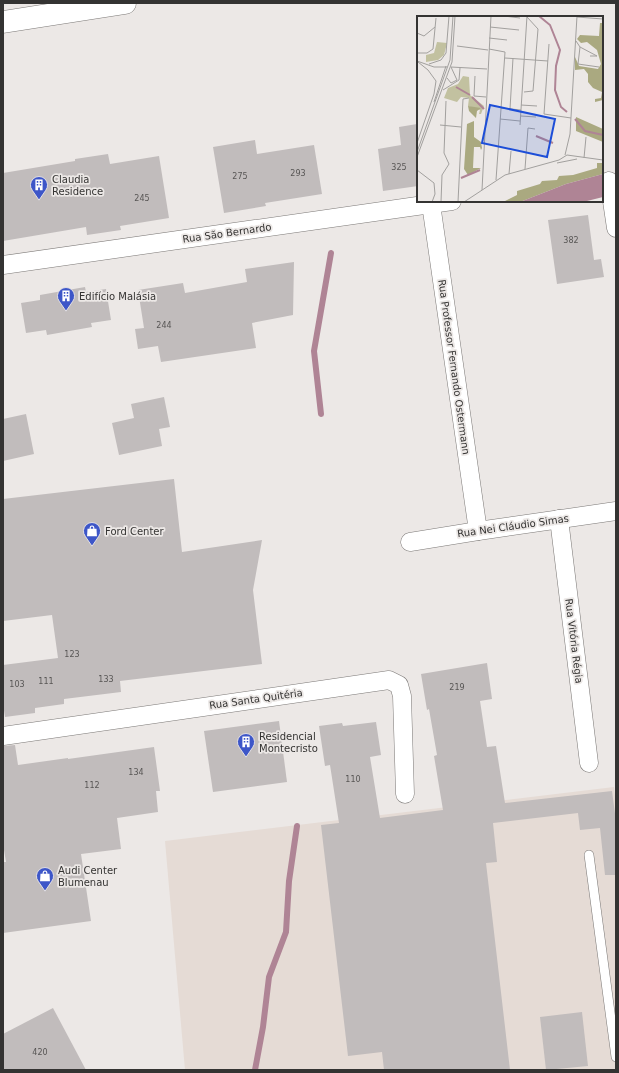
<svg xmlns="http://www.w3.org/2000/svg" width="619" height="1073" viewBox="0 0 619 1073" font-family="'DejaVu Sans',sans-serif">
	<style>
		.built { fill: #e5dbd5 }
		.lines { fill: none; stroke-linecap: round; stroke-linejoin: round }
		.stream { stroke: #af8495; stroke-width: 6 }
		.building { fill: #c1bcbc }
		.lane-casing { stroke: #7c7977; stroke-width: 10 }
		.street-casing { stroke: #7c7977; stroke-width: 19 }
		.secondary-casing { stroke: #7c7977; stroke-width: 23 }
		.lane { stroke: #fff; stroke-width: 9 }
		.street { stroke: #fff; stroke-width: 18 }
		.secondary { stroke: #fff; stroke-width: 22 }
		.labels { text-anchor: middle; dominant-baseline: central; stroke-width: 3.5; stroke-linejoin: round; paint-order: stroke }
		.number-label { font-size: 8px; fill: #575554 }
		.poi-label { font-size: 10px; fill: #343332; stroke: #ece8e6; text-anchor: start }
		.street-label { font-size: 10px; fill: #343332; stroke: #ece8e6 }
		.inset-river { fill: none; stroke: #af8495; stroke-width: 2 }
		.inset-road { fill: none; stroke: #a2a09e; stroke-width: 1 }
		.view { fill: #1d4ed8; fill-opacity: 0.15; stroke: #1d4ed8; stroke-width: 2 }
		.inset-edge { fill: none; stroke: #343332; stroke-width: 2 }
	</style>
	<rect width="100%" height="100%" fill="#ece8e6"/>
	<path class="built" d="M614 787 616 803V1070H185L165 841Z"/>
	<g class="lines">
		<g class="stream">
			<path d="M321 414 314 351 331 253"/>
			<path d="M255 1070 263 1027 269 977 286 932 289 881 297 826"/>
		</g>
	</g>
	<g class="building">
		<path d="M417 124 418 134V186L383 191 378 149 401 145 399 127Z"/>
		<path d="M255 140 257 154 314 145 322 194 265 203 266 206 224 213 213 147Z"/>
		<path d="M108 154 110 164 159 156 169 218 120 226 121 230 87 235 86 227 3 241V173L75 161V159Z"/>
		<path d="M588 215 594 260 601 259 604 277 557 284 548 220Z"/>
		<path d="M294 262 293 315 252 323 256 348 161 362 158 346 138 349 135 329 144 328 138 290 183 283 185 293 247 282 245 269Z"/>
		<path d="M85 287 86 292 106 289 111 320 91 323 92 327 47 335 46 330 26 333 21 303 40 300V295Z"/>
		<path d="M164 397 170 427 159 429 162 446 119 455 112 423 134 418 131 404Z"/>
		<path d="M26 414 34 454 3 461V419Z"/>
		<path d="M174 479 182 552 262 540 253 590 262 664 120 681 121 692 64 699V704L35 708V713L5 717 3 704V665L58 658 52 615 3 621V499Z"/>
		<path d="M487 663 492 699 480 701 487 747 496 746 505 803 612 791 616 821V875H605L600 828 580 830 578 813 493 823 497 862 486 863 510 1070H384L382 1052 348 1056 321 825 339 823 330 765 325 766 319 726 342 723 343 726 376 722 381 755 370 757 380 818 443 810 434 756 437 755 429 709 427 710 421 674Z"/>
		<path d="M279 721 287 782 213 792 204 731Z"/>
		<path d="M15 745 18 765 68 758V759L154 747 160 791H156L158 812 117 818 121 849 81 854 91 921 3 933V862H6L3 844V746Z"/>
		<path d="M53 1008 86 1070H3V1034Z"/>
		<path d="M582 1012 588 1066 546 1070 540 1017Z"/>
	</g>
	<g class="lines">
		<defs>
			<path id="lane" d="M589 855 616 1057"/>
			<g id="street">
				<path d="M609 181 616 228"/>
				<path d="M431 204 478 531"/>
				<path d="M3 265 452 201"/>
				<path d="M559 519 589 763"/>
				<path d="M410 542 478 531 616 511"/>
				<path d="M3 736 389 680 399 685 402 696 405 794"/>
			</g>
			<path id="secondary" d="M3 22 125 3"/>
		</defs>
		<use href="#lane" class="lane-casing"/>
		<use href="#street" class="street-casing"/>
		<use href="#secondary" class="secondary-casing"/>
		<use href="#lane" class="lane"/>
		<use href="#street" class="street"/>
		<use href="#secondary" class="secondary"/>
	</g>
	<defs>
		<symbol id="building-pin" viewBox="-11 -11 22 30"><path d="M0 17L-7.5 6A9.5 9.5 0 1 1 7.5 6Z" fill="#3d56c8" stroke="#ece8e6"/><path d="M-4-6H4V6H1V3H-1V6H-4ZM-2.5-4.3h1.7v1.8h-1.7ZM.8-4.3h1.7v1.8H.8ZM-2.5-1h1.7V.8h-1.7ZM.8-1h1.7V.8H.8Z" fill="#fff"/></symbol>
		<symbol id="shop-pin" viewBox="-11 -11 22 30"><path d="M0 17L-7.5 6A9.5 9.5 0 1 1 7.5 6Z" fill="#3d56c8" stroke="#ece8e6"/><path d="M-5-2.5h2.3a2.7 3.5 0 0 1 5.4 0H5L5.5 6h-11ZM-1.5-2.5h3a1.5 2.3 0 0 0-3 0Z" fill="#fff"/></symbol>
	</defs>
	<g fill-rule="evenodd">
		<use href="#building-pin" x="29" y="175" width="20" height="27"/>
		<use href="#building-pin" x="56" y="286" width="20" height="27"/>
		<use href="#shop-pin" x="82" y="521" width="20" height="27"/>
		<use href="#building-pin" x="236" y="732" width="20" height="27"/>
		<use href="#shop-pin" x="35" y="866" width="20" height="27"/>
	</g>
	<g class="labels">
		<g class="number-label">
			<text x="399" y="167">325</text>
			<text x="298" y="173">293</text>
			<text x="240" y="176">275</text>
			<text x="142" y="198">245</text>
			<text x="571" y="240">382</text>
			<text x="164" y="325">244</text>
			<text x="72" y="654">123</text>
			<text x="106" y="679">133</text>
			<text x="46" y="681">111</text>
			<text x="17" y="684">103</text>
			<text x="457" y="687">219</text>
			<text x="136" y="772">134</text>
			<text x="353" y="779">110</text>
			<text x="92" y="785">112</text>
			<text x="40" y="1052">420</text>
		</g>
		<g class="poi-label">
			<text x="52" y="179">Claudia<tspan x="52" dy="12">Residence</tspan></text>
			<text x="79" y="296">Edifício Malásia</text>
			<text x="105" y="531">Ford Center</text>
			<text x="259" y="736">Residencial<tspan x="259" dy="12">Montecristo</tspan></text>
			<text x="58" y="870">Audi Center<tspan x="58" dy="12">Blumenau</tspan></text>
		</g>
		<g class="street-label">
			<text transform="translate(227 233) rotate(-8)">Rua São Bernardo</text>
			<text transform="translate(454 367) rotate(82)">Rua Professor Fernando Ostermann</text>
			<text transform="translate(513 526) rotate(-8)">Rua Nei Cláudio Simas</text>
			<text transform="translate(574 641) rotate(83)">Rua Vitória Régia</text>
			<text transform="translate(256 699) rotate(-8)">Rua Santa Quitéria</text>
		</g>
	</g>
	<g transform="translate(417 16)">
		<rect width="186" height="186" fill="#ece8e6"/>
		<path d="M20 26 30 27 27 39 21 44 9 46V39L17 37ZM46 60 52 61 53 79 67 90 64 98H62L63 94 51 90 52 82 44 81 40 86 27 82 31 72 41 68Z" fill="#c2c1a0"/>
		<path d="M183 7H186V84L178 86V83L184 82 185 76 176 72 171 66V58L167 53 158 54V41L162 50 181 53 184 48 180 34 170 26 164 27 160 23 163 19 182 20ZM51 90 64 92 60 95 59 102 52 95ZM159 101 186 113V126L159 115ZM57 105V121L64 126 65 132 64 134 63 131H57L56 152H64L51 159 47 153 50 108ZM180 147H186V158L149 168 103 186H86L100 179V175L123 168 125 165 140 164 142 160 156 159 180 152Z" fill="#aaa980"/>
		<path d="M186 158V181L166 186H103L149 168Z" fill="#af8495"/>
		<path class="inset-river" d="M122 0 133 9 143 34 139 50 138 74 144 91 150 96M39 71 53 79M55 81 67 93M158 103 168 115 186 119M119 120 136 127M44 162 63 154"/>
		<path class="inset-road" d="M87 0 103 2M160 1 186 3M73 11 102 14M0 17 7 20 18 11M72 22 90 24M159 25 163 31 180 40H173M132 28 127 98 154 102M40 30 71 34M163 31 161 48 182 51M72 33 88 36 79 164M0 37H10L16 33 19 2M88 42 131 45M0 45 17 51H30M1 46 11 54M12 48 24 44 29 37 32 0M34 51 70 53M11 54 19 65 17 78M58 60 57 80 69 81M30 62 34 67 40 64 34 51M26 74 42 64 43 52M107 76 116 75 121 13 110 1M17 86 29 50M104 89 120 90M84 92 104 94M93 93 96 42M104 100 119 101M83 103 103 105M23 109 44 111M103 109 110 0M0 127 17 78M0 136 33 44 36 0M148 139 153 118 160 0M0 141 35 46 38 0M167 142 169 121M140 147 160 143M108 153 111 112 118 113M0 154 17 167 18 178 15 186M92 158 94 135M65 174 74 0M24 186 25 159 32 148 27 137 29 85M41 186 46 83 52 82M47 186 88 159 142 144 150 139 186 144"/>
		<path class="view" d="M73 89 138 103 130 141 65 127Z"/>
		<rect width="186" height="186" class="inset-edge"/>
	</g>
	<rect width="619" height="1073" fill="none" stroke="#343332" stroke-width="8"/>
</svg>
